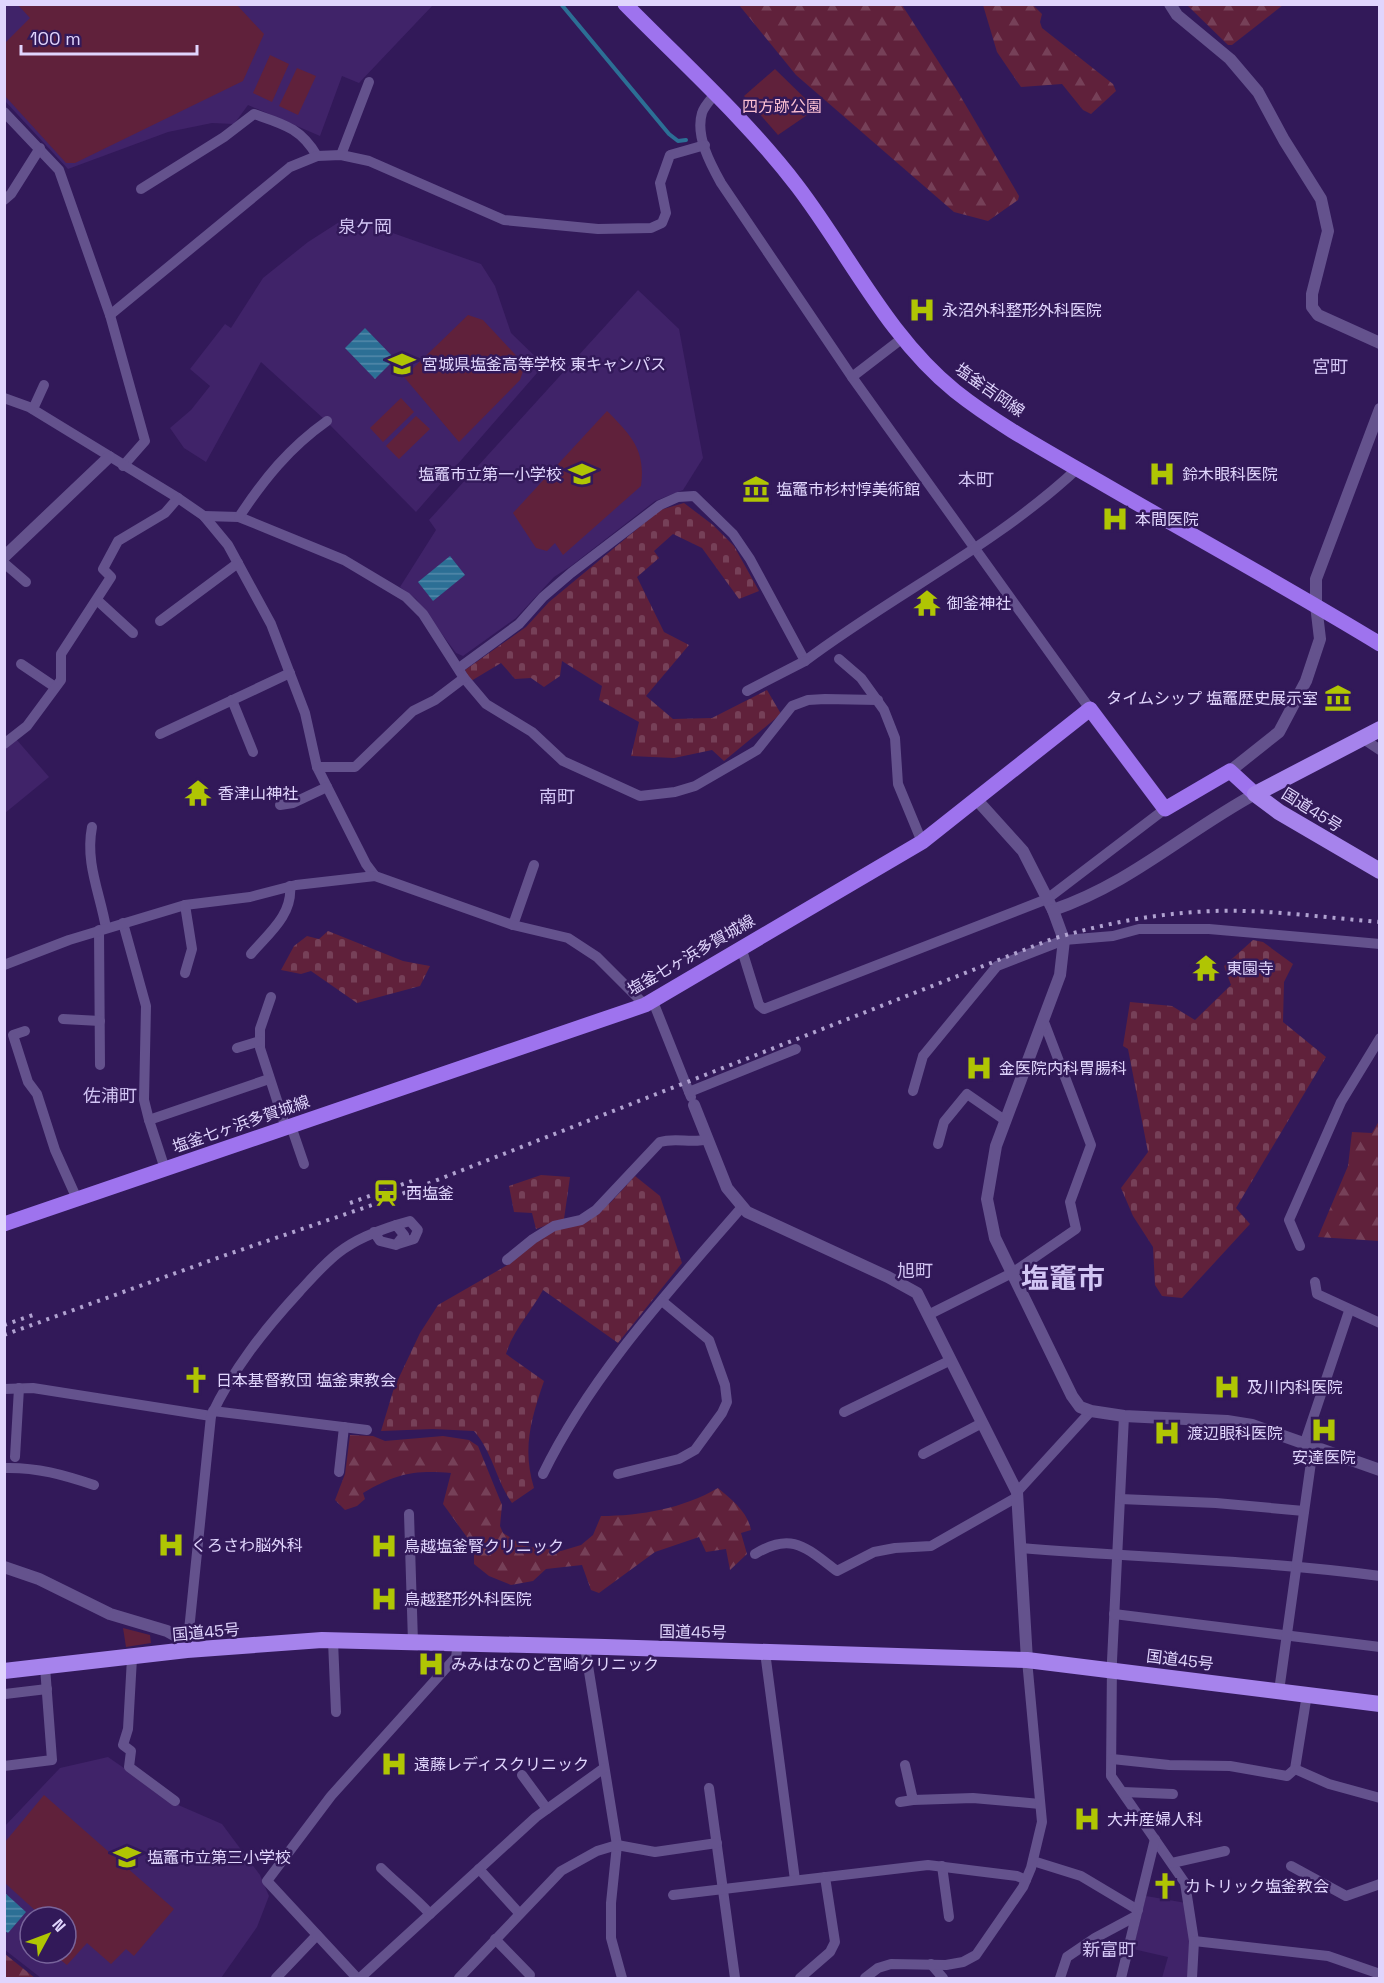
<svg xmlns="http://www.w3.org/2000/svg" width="1384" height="1983" viewBox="0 0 1384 1983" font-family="'Space Grotesk','Noto Sans JP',sans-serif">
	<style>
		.built { fill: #402369; fill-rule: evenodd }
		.forest { fill: url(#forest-firs) }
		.cemetery { fill: url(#cemetery-stones) }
		.park { fill: #60213b }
		.water { fill: url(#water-rules) }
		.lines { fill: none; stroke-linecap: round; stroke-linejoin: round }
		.stream { stroke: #2c6f95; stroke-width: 4 }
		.minor { stroke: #64528d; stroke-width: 10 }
		.tertiary { stroke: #64528d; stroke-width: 12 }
		.primary { stroke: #9e73ee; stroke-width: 15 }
		.trunk { stroke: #a683ec; stroke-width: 16 }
		.rail { stroke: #b0a2d0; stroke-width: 4; stroke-dasharray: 3 6; stroke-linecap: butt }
		.labels { text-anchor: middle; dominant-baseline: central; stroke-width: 5; stroke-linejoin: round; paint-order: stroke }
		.park-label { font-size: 16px; fill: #fabfd2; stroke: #321959 }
		.poi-label { font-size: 16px; fill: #e0d5fd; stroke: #321959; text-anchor: start }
		.street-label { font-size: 16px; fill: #e0d5fd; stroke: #321959 }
		.neighbourhood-label { font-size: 18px; fill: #d2c5f4; stroke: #321959 }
		.town-label { font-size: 28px; font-weight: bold; fill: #d2c5f4; stroke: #321959 }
	</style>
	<defs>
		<pattern id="forest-firs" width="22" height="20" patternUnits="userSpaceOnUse" patternTransform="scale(1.5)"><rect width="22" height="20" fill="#60213b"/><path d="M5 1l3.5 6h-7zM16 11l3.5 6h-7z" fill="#764058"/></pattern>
		<pattern id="cemetery-stones" width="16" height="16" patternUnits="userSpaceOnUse" patternTransform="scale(1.5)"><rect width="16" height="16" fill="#60213b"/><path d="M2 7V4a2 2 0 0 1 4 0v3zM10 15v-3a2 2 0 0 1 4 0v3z" fill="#764058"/></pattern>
		<pattern id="water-rules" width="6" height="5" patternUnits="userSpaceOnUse" patternTransform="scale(1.5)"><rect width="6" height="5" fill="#2c6f95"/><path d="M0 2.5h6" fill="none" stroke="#5489aa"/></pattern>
	</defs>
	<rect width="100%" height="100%" fill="#321959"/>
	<g class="built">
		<path d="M5 5H433L359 83 342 76 320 136 248 105 234 124 212 123 168 132 68 169 5 101Z"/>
		<path d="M347 217 481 264 495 286 511 333 544 365 416 512 324 419 261 362 206 462 184 448 170 428 191 410 210 386 190 369 225 324 231 328 263 278 308 242Z"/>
		<path d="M638 290 679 329 703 458 683 490 655 501 571 566 554 577 516 618 463 656 456 653 416 599 400 587 436 530 429 520Z"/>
		<path d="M16 739 49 777 5 813V748Z"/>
		<path d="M108 1757 176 1804 222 1824 260 1875 269 1896 257 1927 221 1978H41L5 1950 4 1827 60 1768ZM30 1917H66V1953H30Z"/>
		<path d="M1146 1896 1186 1903 1191 1941 1189 1978H1162L1168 1957 1133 1949Z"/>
	</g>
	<g class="forest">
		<path d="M739 5H902L958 92 1019 196 1018 200 988 221 954 212 796 75Z"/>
		<path d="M983 5H1033L1042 14 1040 22 1042 28 1113 84 1116 91 1091 114 1083 110 1062 84 1021 87 997 52Z"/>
		<path d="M1187 5V4L1283 5 1232 45H1228Z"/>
		<path d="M1379 1121V1241L1318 1237 1348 1166 1352 1132 1372 1133Z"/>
		<path d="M350 1435 373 1436 385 1441 443 1436 469 1440 478 1446 502 1505 500 1526 503 1533 524 1546 561 1551 581 1545 593 1535 601 1516C641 1516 684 1508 718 1488 731 1499 748 1512 751 1530L741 1533 747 1554 730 1570 726 1549 706 1552 699 1537 655 1552 599 1593 591 1590 582 1565 546 1569 533 1581 511 1585 489 1576 474 1564V1547L443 1504 451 1473C413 1470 396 1474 363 1493L365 1499 357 1506 345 1510 335 1500 345 1474Z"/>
		<path d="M5 1954 35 1978H5Z"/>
	</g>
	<g class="cemetery">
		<path d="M684 503 713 525 734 546 759 591 739 599 702 548 673 534 654 551 659 558 637 577 664 632 689 645 646 696 673 719 712 718 767 690 781 714 724 761 712 750 674 758 631 756 639 722 599 700 602 686 562 661 560 676 544 687 531 678 515 679 501 663 471 681 465 670 526 627 549 602 660 510Z"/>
		<path d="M328 931 403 961 430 966 420 986 357 1003 311 971 301 974 281 970 294 946 307 936 319 939Z"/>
		<path d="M1253 940 1263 942 1293 964 1284 982 1283 1022 1326 1057 1236 1208 1250 1224 1182 1298 1162 1296 1155 1285 1153 1247 1133 1216 1121 1188 1148 1152 1128 1049 1123 1046 1130 1002 1172 1006 1195 1020 1231 985 1224 966Z"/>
		<path d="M541 1175 570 1177 564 1219 536 1229 532 1213 514 1212 509 1186Z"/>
		<path d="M635 1176 660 1196 682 1263 618 1343 543 1290C531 1312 513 1330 506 1354L544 1381C531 1419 522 1449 534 1488L512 1503C496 1480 493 1453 474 1431L433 1429 381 1431 394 1388 420 1333 438 1305 511 1263 535 1241 554 1229 585 1222 611 1202Z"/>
	</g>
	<g class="park">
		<path d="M18 5H237L264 34 243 81 75 163H66L5 96V43L30 18Z"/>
		<path d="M270 55 289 64 272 102 253 93Z"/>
		<path d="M297 68 316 76 298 115 279 106Z"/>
		<path d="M775 69 816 109 778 135 744 96Z"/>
		<path d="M468 315 483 320 525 365 520 380 459 442 404 377Z"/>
		<path d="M401 398 414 412 383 442 370 428Z"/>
		<path d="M607 411C631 435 646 450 641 486L563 555 555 543 547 551 536 548 513 513Z"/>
		<path d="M416 416 430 429 399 459 386 446Z"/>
		<path d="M123 1628 150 1635 151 1643 126 1647Z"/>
		<path d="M44 1795 174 1909 134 1956 126 1949 111 1964 87 1943 67 1965 52 1953H66V1917H35L38 1913 5 1883V1842Z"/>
	</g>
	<g class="water">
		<path d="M365 328 395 359 375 379 345 348Z"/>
		<path d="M450 556 465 575 433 601 418 582Z"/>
		<path d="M5 1893 26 1912 8 1933 5 1931Z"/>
	</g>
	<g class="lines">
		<path class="stream" d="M561 4 669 134 678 141 686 140"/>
		<g class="minor">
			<path d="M716 93C711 99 704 106 702 113 695 136 711 165 721 183L852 377 1090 709"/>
			<path d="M4 112 59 170 110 315 145 441 123 466"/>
			<path d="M341 155 369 82"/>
			<path d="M141 189 224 137 254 114C283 124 301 128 317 156"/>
			<path d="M4 200 11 194 40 148"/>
			<path d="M110 315 290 167 317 156 341 155 369 161 504 220 598 229 651 228 662 223 666 213 660 183 670 155 705 145"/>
			<path d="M852 377 904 337"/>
			<path d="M4 398 29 407 178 498 204 516 228 545 271 624 305 713 317 767 366 864 375 876"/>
			<path d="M33 409 44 385"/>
			<path d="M204 516 239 517 344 560 406 597 423 614 464 678 486 704 532 732 563 761 640 796 675 792 695 786 757 750 792 706 808 700 825 699 878 700"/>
			<path d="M239 517C264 479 289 448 327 421"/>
			<path d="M4 563 26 582"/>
			<path d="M97 600 133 633"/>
			<path d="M160 621 238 563"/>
			<path d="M839 659 861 678 884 710 895 738 898 784 922 842"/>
			<path d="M21 664 55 687"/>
			<path d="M459 668 519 624 543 597 571 573 660 505 678 497 694 496 733 534 750 559 805 661C894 594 996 545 1078 468"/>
			<path d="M747 691 805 661"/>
			<path d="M232 700 253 752"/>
			<path d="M160 734 290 673"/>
			<path d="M1362 738 1380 750"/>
			<path d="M4 744 27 726 61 680V654L111 577 103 569 118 541 165 513 178 498"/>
			<path d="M317 767H355L413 711 435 700 464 678"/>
			<path d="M280 805 293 803 327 787"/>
			<path d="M92 827C85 863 100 893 106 928"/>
			<path d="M123 923 146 1006 144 1100 149 1120"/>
			<path d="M513 925 534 865"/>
			<path d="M99 930 100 1065"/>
			<path d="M741 947 759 1005 764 1009 1047 899 1165 809"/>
			<path d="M251 954C268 934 293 915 290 886"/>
			<path d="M4 965 69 940 185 905 250 897 296 885 375 876 513 925 568 938 597 957 645 1005"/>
			<path d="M185 973 192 949 185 905"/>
			<path d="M271 997 260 1029V1048L286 1128"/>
			<path d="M652 999 691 1097"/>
			<path d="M63 1019 100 1021"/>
			<path d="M25 1031 13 1035 28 1082 37 1094 55 1150 77 1199"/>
			<path d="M237 1048 260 1041"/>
			<path d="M913 1091 923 1056 997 966 1064 940 1113 936 1139 929H1209L1380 944"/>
			<path d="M689 1092 796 1049"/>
			<path d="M291 1126 304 1164"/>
			<path d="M938 1144 944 1122 967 1094 1006 1121"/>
			<path d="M165 1169 149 1120 269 1079"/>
			<path d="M396 1225 410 1221 418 1230 414 1239 398 1244"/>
			<path d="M1300 1246 1289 1220 1341 1102 1380 1038"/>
			<path d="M507 1260 533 1239 554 1226 581 1220 596 1210 660 1142C676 1137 692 1144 708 1139"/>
			<path d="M1315 1282 1317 1294 1380 1323"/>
			<path d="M928 1315 1012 1273 1076 1229 1070 1202 1091 1145 1044 1022"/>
			<path d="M4 1389 33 1388 211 1416"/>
			<path d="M213 1411 367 1430"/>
			<path d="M844 1412 951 1360"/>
			<path d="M1124 1416 1112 1661 1111 1776 1185 1883 1194 1941 1192 1978"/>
			<path d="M1304 1445 1349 1311"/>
			<path d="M923 1454 982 1423"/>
			<path d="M15 1457 19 1388"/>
			<path d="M4 1468C37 1467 64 1475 94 1485"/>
			<path d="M339 1472 344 1427"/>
			<path d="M543 1474C591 1375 670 1290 742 1207"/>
			<path d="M618 1474 679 1459 695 1450 722 1413 727 1402 725 1385 709 1340 662 1301"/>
			<path d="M1017 1492 1091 1411"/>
			<path d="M1120 1499 1216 1503 1304 1511"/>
			<path d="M409 1514 413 1642"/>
			<path d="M1021 1548C1141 1558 1260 1560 1380 1576"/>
			<path d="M755 1554C792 1531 806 1548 837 1571L874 1552 895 1548 931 1546 1017 1497"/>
			<path d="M1114 1614 1380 1647"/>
			<path d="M333 1641 336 1712"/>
			<path d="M585 1647 617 1845 611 1903V1938L622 1978"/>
			<path d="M187 1650 211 1416C233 1369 264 1330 299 1292 311 1279 324 1264 338 1253 356 1239 375 1232 396 1225L404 1235 396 1245 380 1241 374 1232"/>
			<path d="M765 1652 795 1880"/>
			<path d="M132 1658 128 1729 123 1745 131 1751 129 1767 175 1801"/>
			<path d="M1279 1691 1313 1448"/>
			<path d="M5 1694 47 1689"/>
			<path d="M1112 1759 1169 1765 1230 1766 1287 1776 1295 1769 1307 1694"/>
			<path d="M905 1765 913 1800 973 1798 1040 1804"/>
			<path d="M4 1766 52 1760 45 1667"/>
			<path d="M1295 1769 1329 1784 1380 1798"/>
			<path d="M522 1775 547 1809"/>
			<path d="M709 1788 735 1978"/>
			<path d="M1123 1792 1173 1794"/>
			<path d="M900 1802 913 1800"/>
			<path d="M1033 1861 1081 1876 1138 1910"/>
			<path d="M1172 1863 1225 1851"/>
			<path d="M942 1866 949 1917"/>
			<path d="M1291 1866 1346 1896 1380 1884"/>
			<path d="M381 1868C397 1884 415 1897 430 1914"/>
			<path d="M479 1869 519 1913"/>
			<path d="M673 1895 928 1865 1017 1876 1026 1880"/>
			<path d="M495 1939 530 1975"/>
			<path d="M1194 1941 1328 1956 1380 1974"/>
			<path d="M931 1964 943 1978"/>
			<path d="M276 1978 317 1935"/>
			<path d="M357 1978 267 1881 331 1796 456 1657 458 1644"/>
			<path d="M360 1978 536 1817 604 1768"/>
			<path d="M459 1978 561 1871 597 1851 617 1845 655 1852 717 1843"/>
			<path d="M800 1978 830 1952 835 1942 825 1877"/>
			<path d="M865 1978 878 1968 891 1964 946 1965 963 1962 976 1955 1023 1887 1031 1868 1042 1822 1027 1660"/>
			<path d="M1060 1978 1067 1957 1095 1938 1136 1916"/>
			<path d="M1121 1978 1155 1839"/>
		</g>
		<g class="tertiary">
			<path d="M1170 4 1177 15 1230 59 1258 92 1284 140 1321 199 1328 231 1312 294V307L1318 315 1380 343"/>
			<path d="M4 557 109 457"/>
			<path d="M1230 771 1279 732 1306 681 1320 639 1316 605V579L1380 409"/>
			<path d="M977 800 1023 851 1053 910C1130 884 1185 832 1255 794"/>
			<path d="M1053 910 1064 940 1060 975 996 1146 987 1199 995 1238 1072 1396 1080 1407 1091 1411 1124 1416 1227 1421 1252 1425 1380 1470"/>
			<path d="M694 1105 727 1188 747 1212 888 1277 917 1293 1017 1492 1027 1660"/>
			<path d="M4 1567 39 1579 110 1614 167 1631 176 1636 187 1650"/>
		</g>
		<g class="primary">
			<path d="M625 4C684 64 747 120 798 187 849 254 888 337 955 391 999 426 1052 454 1100 482 1193 536 1288 588 1380 644"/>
			<path d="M4 1224 645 1005 922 842 1090 709 1165 809 1230 771 1255 794"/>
		</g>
		<g class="trunk">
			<path d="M1380 729 1255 794 1279 812 1380 871"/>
			<path d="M4 1671 187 1650 322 1640 605 1647 1027 1660 1380 1704"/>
		</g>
		<g class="rail">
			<path d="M350 1203 412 1181"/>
			<path d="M4 1325 36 1314"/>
			<path d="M4 1335 223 1256 381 1202 1052 939C1106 923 1158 913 1214 911 1266 909 1328 918 1380 922"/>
		</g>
	</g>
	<defs>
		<symbol id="hospital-bare" viewBox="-9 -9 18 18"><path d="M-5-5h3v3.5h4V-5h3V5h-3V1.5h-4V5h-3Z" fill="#b0c503" stroke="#321959" stroke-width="2.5" paint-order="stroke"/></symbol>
		<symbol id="school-bare" viewBox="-9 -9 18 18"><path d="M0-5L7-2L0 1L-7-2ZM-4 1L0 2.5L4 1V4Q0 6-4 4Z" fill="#b0c503" stroke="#321959" stroke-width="2.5" paint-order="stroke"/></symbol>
		<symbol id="museum-bare" viewBox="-9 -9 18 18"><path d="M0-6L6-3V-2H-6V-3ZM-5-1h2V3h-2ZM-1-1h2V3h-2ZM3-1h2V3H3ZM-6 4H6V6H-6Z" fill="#b0c503" stroke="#321959" stroke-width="2.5" paint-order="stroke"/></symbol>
		<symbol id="temple-bare" viewBox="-9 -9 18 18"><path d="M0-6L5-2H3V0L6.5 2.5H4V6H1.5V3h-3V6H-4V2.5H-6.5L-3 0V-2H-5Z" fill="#b0c503" stroke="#321959" stroke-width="2.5" paint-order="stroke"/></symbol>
		<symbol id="station-bare" viewBox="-9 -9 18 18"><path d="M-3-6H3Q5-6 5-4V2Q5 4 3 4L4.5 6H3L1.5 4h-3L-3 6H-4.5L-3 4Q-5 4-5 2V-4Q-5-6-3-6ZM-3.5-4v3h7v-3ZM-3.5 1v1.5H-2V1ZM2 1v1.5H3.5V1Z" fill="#b0c503" stroke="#321959" stroke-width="2.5" paint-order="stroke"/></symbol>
		<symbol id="church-bare" viewBox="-9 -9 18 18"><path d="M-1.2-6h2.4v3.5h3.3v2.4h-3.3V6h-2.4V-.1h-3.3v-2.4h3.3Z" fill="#b0c503" stroke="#321959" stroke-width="2.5" paint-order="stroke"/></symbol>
	</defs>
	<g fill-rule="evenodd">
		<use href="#hospital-bare" x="903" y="291" width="38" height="38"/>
		<use href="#school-bare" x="383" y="345" width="38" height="38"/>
		<use href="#school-bare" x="563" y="455" width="38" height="38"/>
		<use href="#hospital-bare" x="1143" y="455" width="38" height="38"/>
		<use href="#museum-bare" x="737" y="470" width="38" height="38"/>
		<use href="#hospital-bare" x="1096" y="500" width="38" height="38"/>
		<use href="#temple-bare" x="908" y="584" width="38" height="38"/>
		<use href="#museum-bare" x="1319" y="679" width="38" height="38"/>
		<use href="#temple-bare" x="179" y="774" width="38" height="38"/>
		<use href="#temple-bare" x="1187" y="949" width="38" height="38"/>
		<use href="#hospital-bare" x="960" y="1049" width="38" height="38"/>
		<use href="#station-bare" x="367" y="1174" width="38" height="38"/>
		<use href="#church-bare" x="177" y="1361" width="38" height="38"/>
		<use href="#hospital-bare" x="1208" y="1368" width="38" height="38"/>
		<use href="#hospital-bare" x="1305" y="1411" width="38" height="38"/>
		<use href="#hospital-bare" x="1148" y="1414" width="38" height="38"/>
		<use href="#hospital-bare" x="152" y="1526" width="38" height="38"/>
		<use href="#hospital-bare" x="365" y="1527" width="38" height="38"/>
		<use href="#hospital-bare" x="365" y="1580" width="38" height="38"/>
		<use href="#hospital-bare" x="412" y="1645" width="38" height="38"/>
		<use href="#hospital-bare" x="375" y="1745" width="38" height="38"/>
		<use href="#hospital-bare" x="1068" y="1800" width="38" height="38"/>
		<use href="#school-bare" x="108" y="1838" width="38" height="38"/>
		<use href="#church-bare" x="1146" y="1867" width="38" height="38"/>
	</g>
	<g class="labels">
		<g class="park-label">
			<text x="782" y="106">四方跡公園</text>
		</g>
		<g class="poi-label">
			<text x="942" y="310">永沼外科整形外科医院</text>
			<text x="422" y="364">宮城県塩釜高等学校 東キャンパス</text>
			<text x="562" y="474" text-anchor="end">塩竈市立第一小学校</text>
			<text x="1182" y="474">鈴木眼科医院</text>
			<text x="776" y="489">塩竈市杉村惇美術館</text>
			<text x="1135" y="519">本間医院</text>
			<text x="947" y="603">御釜神社</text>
			<text x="1318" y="698" text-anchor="end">タイムシップ 塩竈歴史展示室</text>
			<text x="218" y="793">香津山神社</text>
			<text x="1226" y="968">東園寺</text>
			<text x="999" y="1068">金医院内科胃腸科</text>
			<text x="406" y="1193">西塩釜</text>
			<text x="216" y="1380">日本基督教団 塩釜東教会</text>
			<text x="1247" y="1387">及川内科医院</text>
			<text x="1187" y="1433">渡辺眼科医院</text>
			<text x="1324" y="1457" text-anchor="middle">安達医院</text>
			<text x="191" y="1545">くろさわ脳外科</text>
			<text x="404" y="1546">鳥越塩釜腎クリニック</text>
			<text x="404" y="1599">鳥越整形外科医院</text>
			<text x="451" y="1664">みみはなのど宮崎クリニック</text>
			<text x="414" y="1764">遠藤レディスクリニック</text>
			<text x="1107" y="1819">大井産婦人科</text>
			<text x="147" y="1857">塩竈市立第三小学校</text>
			<text x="1185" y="1886">カトリック塩釜教会</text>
		</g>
		<g class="street-label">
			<text transform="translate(990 390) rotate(35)">塩釜吉岡線</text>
			<text transform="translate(1312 810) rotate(32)">国道45号</text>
			<text transform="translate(691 955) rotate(-30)">塩釜七ヶ浜多賀城線</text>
			<text transform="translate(241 1124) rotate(-19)">塩釜七ヶ浜多賀城線</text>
			<text transform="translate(206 1632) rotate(-5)">国道45号</text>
			<text transform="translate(693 1632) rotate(1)">国道45号</text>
			<text transform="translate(1180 1660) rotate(7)">国道45号</text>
		</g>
		<g class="neighbourhood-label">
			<text x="365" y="226">泉ケ岡</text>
			<text x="1330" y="366">宮町</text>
			<text x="976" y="479">本町</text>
			<text x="557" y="796">南町</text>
			<text x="110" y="1095">佐浦町</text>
			<text x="915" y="1270">旭町</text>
			<text x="1109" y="1949">新富町</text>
		</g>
		<g class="town-label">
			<text x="1063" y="1278">塩竈市</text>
		</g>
	</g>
	<rect width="1384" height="1983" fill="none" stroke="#e0d5fd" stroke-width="12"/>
	<g transform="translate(48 1935) rotate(49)"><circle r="28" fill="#321959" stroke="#78649b" stroke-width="1.5"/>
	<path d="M0-4.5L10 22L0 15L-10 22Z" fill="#b0c503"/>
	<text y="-9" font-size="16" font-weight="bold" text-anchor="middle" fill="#e0d5fd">N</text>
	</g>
	<path d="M21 45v9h176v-9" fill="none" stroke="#e0d5fd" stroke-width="3"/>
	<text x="30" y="45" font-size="18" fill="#e0d5fd" stroke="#321959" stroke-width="4.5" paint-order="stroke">100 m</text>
</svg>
